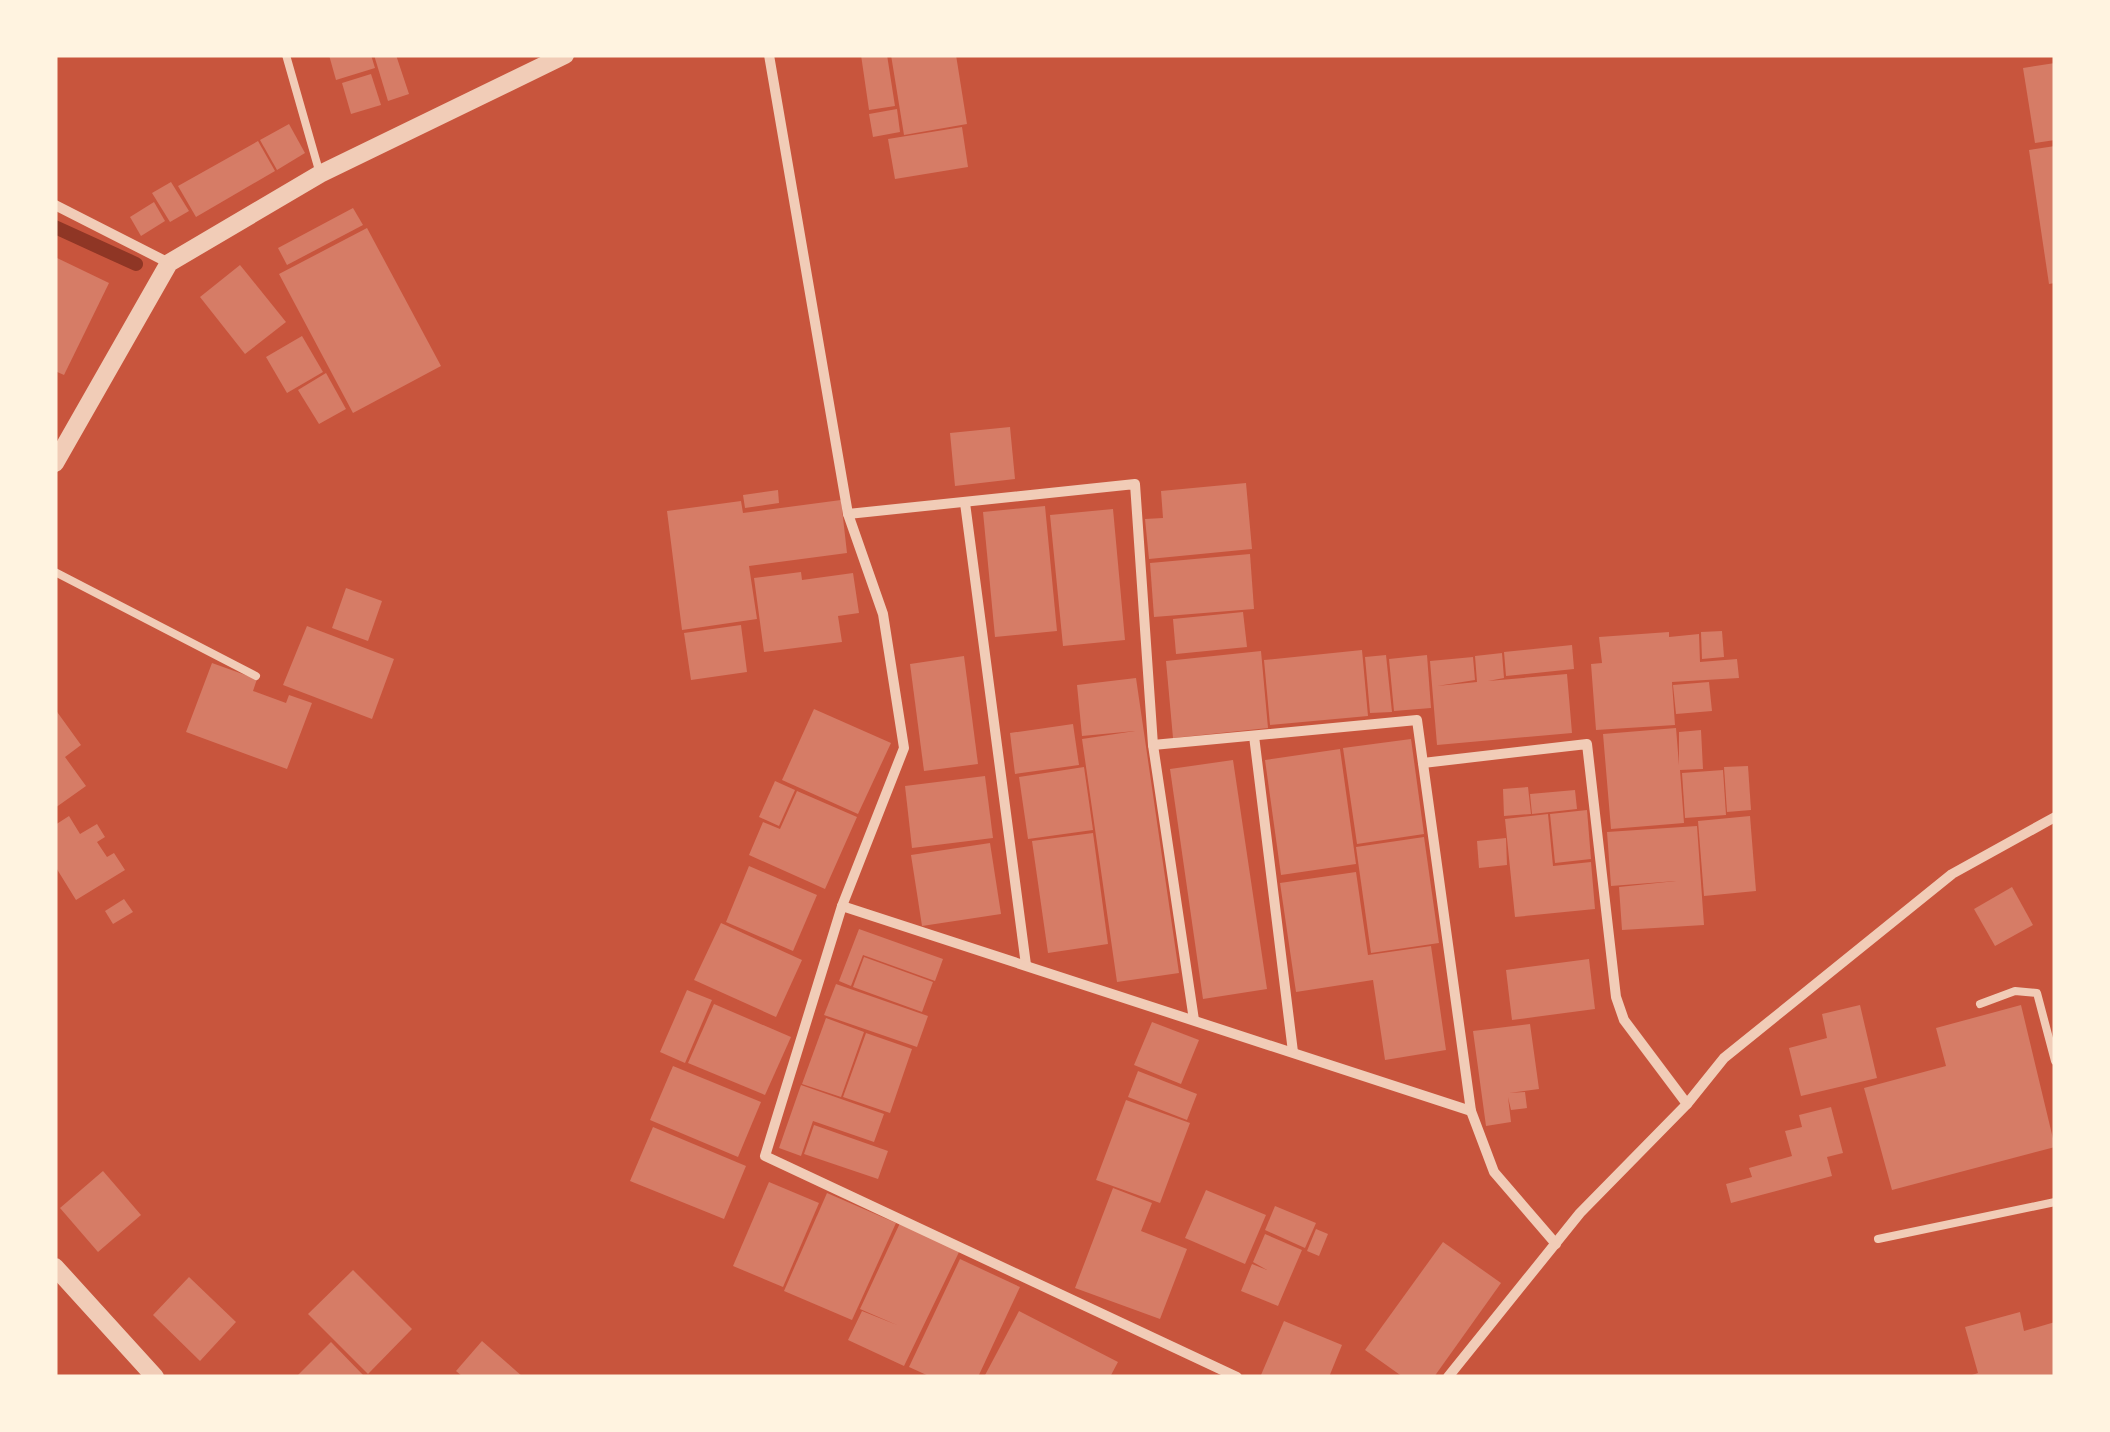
<svg xmlns="http://www.w3.org/2000/svg" width="2110" height="1432" viewBox="0 0 2110 1432" font-family="'Noto Sans',sans-serif">
	<style>
		.lines { fill: none; stroke-linecap: round; stroke-linejoin: round }
		.stream { stroke: #8f3625; stroke-width: 14 }
		.building { fill: #d67c66 }
		.service { stroke: #f1ccb7; stroke-width: 8 }
		.minor { stroke: #f1ccb7; stroke-width: 10 }
		.tertiary { stroke: #f1ccb7; stroke-width: 18 }
	</style>
	<rect width="100%" height="100%" fill="#c8553d"/>
	<g class="lines">
		<path class="stream" d="M55 227 136 264"/>
	</g>
	<g class="building">
		<path d="M329 55H371L375 68 336 80Z"/>
		<path d="M374 55H396L409 94 388 101Z"/>
		<path d="M861 55H887L895 106 869 110Z"/>
		<path d="M891 55H956L967 124 904 135Z"/>
		<path d="M2055 63V140L2035 143 2023 68Z"/>
		<path d="M371 74 381 105 351 114 342 83Z"/>
		<path d="M897 109 900 132 873 137 869 114Z"/>
		<path d="M289 124 305 153 277 170 260 140Z"/>
		<path d="M962 127 968 167 895 179 888 139Z"/>
		<path d="M258 141 275 171 196 217 178 186Z"/>
		<path d="M2055 146V283L2049 284 2029 150Z"/>
		<path d="M171 182 189 211 170 222 152 193Z"/>
		<path d="M154 202 165 221 141 236 130 217Z"/>
		<path d="M353 208 363 225 287 265 278 248Z"/>
		<path d="M367 228 441 366 353 413 279 274Z"/>
		<path d="M55 257 109 283 64 375 55 371Z"/>
		<path d="M240 265 286 322 245 354 200 297Z"/>
		<path d="M302 336 323 372 287 393 266 357Z"/>
		<path d="M326 373 346 409 319 424 298 390Z"/>
		<path d="M1010 427 1015 479 955 486 950 433Z"/>
		<path d="M1246 483 1252 549 1149 559 1145 519 1163 518 1161 491Z"/>
		<path d="M778 490 779 503 745 508 743 495Z"/>
		<path d="M841 500 847 553 749 566 757 619 682 630 667 511 741 501 743 513Z"/>
		<path d="M1045 506 1057 631 995 637 983 512Z"/>
		<path d="M1113 509 1125 640 1063 646 1050 515Z"/>
		<path d="M1250 554 1254 609 1154 617 1150 563Z"/>
		<path d="M801 572 802 580 853 573 859 613 838 616 842 642 764 652 754 578Z"/>
		<path d="M346 588 382 601 368 641 332 628Z"/>
		<path d="M1243 612 1247 647 1176 654 1173 619Z"/>
		<path d="M741 625 747 672 691 680 684 633Z"/>
		<path d="M307 626 394 659 372 719 283 685Z"/>
		<path d="M1722 631 1724 657 1702 659 1701 632Z"/>
		<path d="M1669 632V637L1699 634 1700 662 1737 659 1739 678 1672 682 1675 725 1596 730 1591 664 1602 663 1599 637Z"/>
		<path d="M1572 645 1574 669 1506 676 1504 652Z"/>
		<path d="M1362 650 1368 716 1270 725 1264 660Z"/>
		<path d="M1261 651 1268 728 1173 738 1166 661Z"/>
		<path d="M1502 653 1504 678 1488 681 1567 674 1572 733 1437 745 1430 661 1473 657 1475 680 1437 686 1477 682 1475 656Z"/>
		<path d="M1386 655 1392 712 1370 713 1365 657Z"/>
		<path d="M1427 655 1431 708 1394 711 1389 659Z"/>
		<path d="M964 656 978 764 924 771 910 664Z"/>
		<path d="M212 663 257 679 253 691 286 703 289 695 312 703 287 769 186 732Z"/>
		<path d="M1136 678 1179 973 1117 982 1082 739 1135 731 1082 736 1077 685Z"/>
		<path d="M1709 682 1712 711 1676 714 1673 685Z"/>
		<path d="M55 709 81 745 65 757 86 786 55 808Z"/>
		<path d="M814 709 891 743 858 814 782 780Z"/>
		<path d="M1073 724 1079 765 1015 774 1010 733Z"/>
		<path d="M1676 728 1679 765V732L1701 730 1703 769 1680 770 1684 823 1611 829 1603 734Z"/>
		<path d="M1411 739 1424 834 1357 844 1343 748Z"/>
		<path d="M1340 749 1356 864 1281 875 1265 760Z"/>
		<path d="M1233 760 1267 989 1203 999 1170 769Z"/>
		<path d="M1748 766 1751 810 1727 812 1724 767Z"/>
		<path d="M1084 767 1093 830 1028 839 1019 777Z"/>
		<path d="M1723 770 1726 815 1685 818 1682 773Z"/>
		<path d="M985 776 993 838 912 848 905 786Z"/>
		<path d="M775 781 795 790 779 826 759 817Z"/>
		<path d="M1528 787 1531 814 1504 816 1503 789Z"/>
		<path d="M1575 790 1577 809 1532 814 1530 794Z"/>
		<path d="M797 791 857 817 825 889 749 855 763 822 780 829Z"/>
		<path d="M1587 810 1591 859 1555 863 1550 814Z"/>
		<path d="M1548 814 1553 866 1591 862 1595 909 1515 917 1505 819Z"/>
		<path d="M69 816 80 834 97 824 105 837 97 842 107 857 114 853 125 870 76 900 55 866V825Z"/>
		<path d="M1750 816 1756 891 1704 896 1698 821Z"/>
		<path d="M1697 826 1704 925 1622 930 1619 887 1676 881 1611 886 1607 832Z"/>
		<path d="M1093 833 1108 944 1048 953 1032 841Z"/>
		<path d="M1424 837 1439 943 1371 953 1356 847Z"/>
		<path d="M1506 838 1507 865 1479 868 1477 841Z"/>
		<path d="M990 843 1001 914 922 926 911 855Z"/>
		<path d="M749 866 817 895 793 951 726 922Z"/>
		<path d="M1356 872 1368 955 1431 946 1446 1050 1385 1060 1373 980 1296 992 1280 883Z"/>
		<path d="M2012 887 2033 925 1995 946 1974 909Z"/>
		<path d="M124 899 133 912 113 924 105 911Z"/>
		<path d="M721 923 802 960 776 1017 694 980Z"/>
		<path d="M859 929 943 959 935 981 863 955 851 986 839 981Z"/>
		<path d="M864 957 933 982 922 1012 853 987Z"/>
		<path d="M1589 959 1595 1009 1512 1020 1506 970Z"/>
		<path d="M836 984 928 1016 917 1047 824 1015Z"/>
		<path d="M687 990 712 1000 685 1063 660 1052Z"/>
		<path d="M714 1004 791 1037 765 1095 688 1063Z"/>
		<path d="M1860 1005 1877 1078 1801 1096 1789 1048 1827 1038 1822 1014Z"/>
		<path d="M2021 1005 2055 1147 1892 1190 1864 1088 1946 1066 1936 1028Z"/>
		<path d="M826 1018 864 1032 841 1097 802 1084Z"/>
		<path d="M1152 1022 1199 1040 1181 1084 1134 1065Z"/>
		<path d="M1530 1024 1539 1089 1509 1093 1525 1092 1527 1108 1511 1110 1508 1097 1511 1122 1486 1126 1473 1031Z"/>
		<path d="M866 1033 912 1049 890 1113 843 1097Z"/>
		<path d="M673 1066 761 1102 738 1157 650 1120Z"/>
		<path d="M1138 1071 1197 1094 1187 1120 1128 1097Z"/>
		<path d="M801 1085 884 1114 874 1142 813 1121 801 1156 779 1148Z"/>
		<path d="M1126 1100 1190 1123 1160 1203 1096 1180Z"/>
		<path d="M1831 1107 1843 1153 1827 1157 1832 1176 1731 1203 1726 1184 1752 1177 1749 1168 1792 1156 1785 1131 1802 1127 1799 1115Z"/>
		<path d="M814 1125 888 1151 878 1179 804 1154Z"/>
		<path d="M653 1127 746 1166 724 1219 630 1181Z"/>
		<path d="M103 1171 141 1215 98 1252 60 1208Z"/>
		<path d="M769 1182 819 1203 783 1287 733 1266Z"/>
		<path d="M1113 1188 1152 1203 1141 1231 1187 1249 1160 1319 1075 1288Z"/>
		<path d="M1206 1190 1266 1215 1245 1264 1185 1238Z"/>
		<path d="M827 1193 896 1223 852 1320 784 1291Z"/>
		<path d="M1275 1206 1316 1223 1305 1248 1265 1230Z"/>
		<path d="M900 1223 960 1250 904 1366 848 1340 862 1311 897 1325 860 1309Z"/>
		<path d="M1316 1229 1328 1234 1319 1256 1307 1251Z"/>
		<path d="M1265 1234 1302 1250 1278 1306 1241 1291 1252 1264 1267 1270 1253 1262Z"/>
		<path d="M1443 1242 1501 1283 1434 1377H1403L1365 1350Z"/>
		<path d="M960 1259 1020 1287 978 1377H931L909 1367Z"/>
		<path d="M353 1270 412 1329 368 1374 308 1314Z"/>
		<path d="M189 1277 236 1322 200 1361 153 1315Z"/>
		<path d="M1019 1311 1118 1362 1110 1377H984Z"/>
		<path d="M2020 1312 2024 1331 2055 1322V1377H1966L1978 1373 1965 1327Z"/>
		<path d="M1284 1321 1342 1345 1329 1377 1261 1375Z"/>
		<path d="M482 1341 523 1377H463L456 1371Z"/>
		<path d="M331 1342 365 1377H296Z"/>
	</g>
	<g class="lines">
		<g class="service">
			<path d="M286 55 320 174"/>
			<path d="M55 572 256 676"/>
			<path d="M1980 1004 2015 991 2037 993 2055 1061"/>
			<path d="M1878 1239 2055 1202"/>
		</g>
		<g class="minor">
			<path d="M769 55 848 514 883 614 904 748 842 906 765 1156 1237 1377"/>
			<path d="M55 205 169 263"/>
			<path d="M965 503 1026 965"/>
			<path d="M848 514 1135 484 1153 745 1194 1020"/>
			<path d="M1254 736 1293 1052"/>
			<path d="M1153 745 1417 720 1471 1111 1494 1172 1556 1244"/>
			<path d="M1423 763 1587 744 1616 997 1624 1020 1687 1104"/>
			<path d="M842 906 1471 1111"/>
			<path d="M1448 1377 1580 1213 1687 1104 1724 1058 1952 874 2055 817"/>
		</g>
		<g class="tertiary">
			<path d="M55 463 169 263 320 174 565 55"/>
			<path d="M55 1267 155 1377"/>
		</g>
	</g>
	<rect width="2110" height="1432" fill="none" stroke="#fff3e0" stroke-width="115"/>
</svg>
